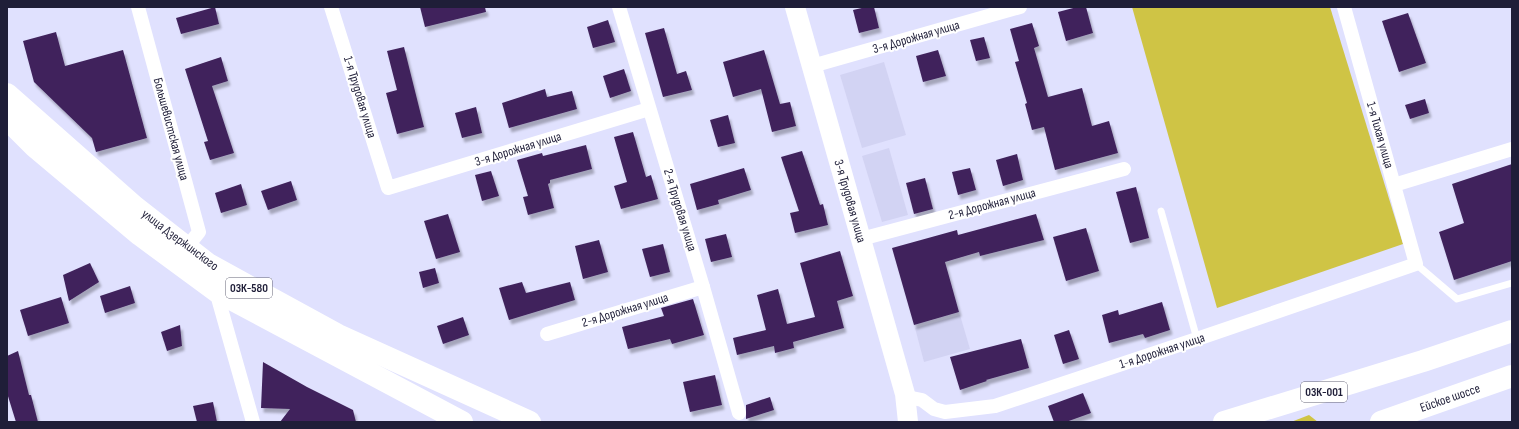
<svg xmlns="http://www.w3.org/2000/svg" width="1519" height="429" viewBox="0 0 1519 429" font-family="'Sofia Sans Condensed',sans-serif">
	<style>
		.built { fill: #d2d3f3 }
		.green { fill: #cfc445 }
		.building { fill: #40245c; filter: url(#shadow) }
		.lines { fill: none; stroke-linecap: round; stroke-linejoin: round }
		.lane { stroke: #fff; stroke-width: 7 }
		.street { stroke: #fff; stroke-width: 14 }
		.secondary { stroke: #fff; stroke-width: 20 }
		.primary { stroke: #fff; stroke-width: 22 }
		.labels { text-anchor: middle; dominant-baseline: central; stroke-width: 4; stroke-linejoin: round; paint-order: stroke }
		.shield { fill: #fff; stroke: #626274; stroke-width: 1 }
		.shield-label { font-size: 12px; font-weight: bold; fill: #1f1e38 }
		.street-label { font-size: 13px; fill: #1f1e38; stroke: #fff }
	</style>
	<defs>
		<filter id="shadow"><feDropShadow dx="2.5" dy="4.5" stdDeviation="1" flood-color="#0004"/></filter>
	</defs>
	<rect width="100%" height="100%" fill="#e0e1fe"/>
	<g class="built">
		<path d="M884 62 906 135 862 148 840 75Z"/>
		<path d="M889 148 908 215 882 222 862 156Z"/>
		<path d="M960 315 970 349 924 362 915 328Z"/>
	</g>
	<g class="green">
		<path d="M1132 7H1330L1403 244 1217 308Z"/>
		<path d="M1309 415 1318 422H1291Z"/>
	</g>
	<g class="building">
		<path d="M215 7 219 24 181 34 176 18Z"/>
		<path d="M420 7H485L486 12 425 27Z"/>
		<path d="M866 7H874L879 28 859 33 853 10Z"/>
		<path d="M1077 7H1086L1093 33 1066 41 1058 12Z"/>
		<path d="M1408 13 1426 63 1399 72 1382 21Z"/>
		<path d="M608 20 615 42 593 48 587 27Z"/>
		<path d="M1032 23 1039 46 1034 48 1048 97 1082 88 1092 126 1109 121 1118 153 1055 170 1044 127 1032 130 1025 104 1027 103 1015 62 1019 61 1010 29Z"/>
		<path d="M664 28 677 74 686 71 692 90 663 97 645 33Z"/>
		<path d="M56 32 65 66 123 50 147 138 96 152 92 138 34 82 23 41Z"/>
		<path d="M984 37 990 58 976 61 970 40Z"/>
		<path d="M404 47 424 127 397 134 386 93 397 90 387 51Z"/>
		<path d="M764 50 780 104 790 102 796 126 772 132 761 89 733 97 723 62Z"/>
		<path d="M938 50 946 76 923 82 916 56Z"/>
		<path d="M221 57 228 81 212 86 234 153 210 160 204 142 208 141 185 69Z"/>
		<path d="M624 69 631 91 610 98 603 76Z"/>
		<path d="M545 89 547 97 572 91 577 109 509 128 502 103Z"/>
		<path d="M1425 99 1429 113 1410 119 1405 105Z"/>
		<path d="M476 107 482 133 462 138 455 113Z"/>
		<path d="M728 115 735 143 718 147 710 120Z"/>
		<path d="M633 132 646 177 651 175 658 199 621 209 614 186 627 182 614 137Z"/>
		<path d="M586 145 592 169 550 180V183L548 184 554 208 528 215 523 197 528 196 517 160 542 153 543 156Z"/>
		<path d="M802 151 820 205 823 204 828 225 795 233 790 213 799 211 781 157Z"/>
		<path d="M1017 154 1023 180 1003 186 996 160Z"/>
		<path d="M1512 164V261L1454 280 1439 232 1464 223 1452 184Z"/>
		<path d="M744 168 751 190 718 200 719 204 697 210 690 184Z"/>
		<path d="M970 168 976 190 958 195 952 172Z"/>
		<path d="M491 171 499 196 482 201 475 175Z"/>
		<path d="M925 178 933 209 914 214 906 183Z"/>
		<path d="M291 181 297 200 268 210 261 191Z"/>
		<path d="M241 184 247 205 221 213 215 193Z"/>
		<path d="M1136 187 1149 238 1130 243 1116 192Z"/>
		<path d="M448 214 460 252 436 259 424 221Z"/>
		<path d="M1036 214 1044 240 980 256 979 252 945 262 959 312 914 325 892 248 957 230 958 235Z"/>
		<path d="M1086 228 1099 271 1066 281 1053 237Z"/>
		<path d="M726 234 732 257 711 262 705 239Z"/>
		<path d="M599 240 608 272 583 279 575 246Z"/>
		<path d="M663 244 670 272 650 277 642 249Z"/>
		<path d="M840 251 853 296 837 301 844 328 793 342 794 348 775 353 774 346 737 355 733 338 766 330 757 295 778 289 787 324 815 317 800 263Z"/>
		<path d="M90 263 99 282 69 301 63 275Z"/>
		<path d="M435 268 439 283 423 288 419 272Z"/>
		<path d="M522 282 526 293 570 282 575 300 509 320 499 288Z"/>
		<path d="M130 286 135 303 105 313 100 296Z"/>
		<path d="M61 297 69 323 28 336 20 310Z"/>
		<path d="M693 299 704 335 672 344 670 339 628 349 622 327 664 316 661 308Z"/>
		<path d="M1162 302 1170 330 1145 338 1143 334 1109 343 1102 315 1118 310 1119 315Z"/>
		<path d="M463 317 469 335 443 344 437 326Z"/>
		<path d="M180 325 182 346 167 351 161 332Z"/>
		<path d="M1069 330 1079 359 1063 364 1054 335Z"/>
		<path d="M1021 339 1029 368 986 380 987 381 960 390 950 357Z"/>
		<path d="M18 351 29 395H31L38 422H16L7 393V356Z"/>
		<path d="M263 362 307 387 353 410 356 422H280L290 409 261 408Z"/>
		<path d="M715 375 722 405 690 412 683 382Z"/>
		<path d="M1083 393 1091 413 1066 422H1054L1048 406Z"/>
		<path d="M770 397 774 410 746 419V405Z"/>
		<path d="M213 402 217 422H197L193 406Z"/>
	</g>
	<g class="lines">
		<g class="lane">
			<path d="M1161 211 1197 339"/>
			<path d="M1416 264 1457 299 1512 283"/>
		</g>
		<g class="street">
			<path d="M138 7 199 232 187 247"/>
			<path d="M331 7 388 188 649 109"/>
			<path d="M619 7 703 287 739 413"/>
			<path d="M812 66 1020 7"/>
			<path d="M1394 185 1512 149"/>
			<path d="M861 239 1124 169"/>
			<path d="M216 291 253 422"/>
			<path d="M547 334 703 287"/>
			<path d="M907 397 922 400 934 409 945 412 995 406 1197 339 1416 264 1344 7"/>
		</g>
		<path class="secondary" d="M795 7 905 394 908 422"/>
		<g class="primary">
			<path d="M7 94 135 207 208 264 338 335 530 422"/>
			<path d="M7 119 34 146 140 235 216 291 462 422"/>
			<path d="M1224 422 1423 361 1512 331"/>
			<path d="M1381 422 1512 376"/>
		</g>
	</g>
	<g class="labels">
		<g class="shield">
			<rect x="226" y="278" width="46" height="20" rx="3"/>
			<rect x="1301" y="382" width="46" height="20" rx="3"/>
		</g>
		<g class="shield-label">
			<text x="249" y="288">03К-580</text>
			<text x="1324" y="392">03К-001</text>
		</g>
		<g class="street-label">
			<text transform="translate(916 37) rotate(-16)">3-я Дорожная улица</text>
			<text transform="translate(360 97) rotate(73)">1-я Трудовая улица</text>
			<text transform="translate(171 129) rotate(75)">Большевистская улица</text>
			<text transform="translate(1380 135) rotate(74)">1-я Тихая улица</text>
			<text transform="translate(518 149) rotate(-17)">3-я Дорожная улица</text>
			<text transform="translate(850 201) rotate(74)">3-я Трудовая улица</text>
			<text transform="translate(992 204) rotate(-15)">2-я Дорожная улица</text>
			<text transform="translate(680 210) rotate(73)">2-я Трудовая улица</text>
			<text transform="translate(180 240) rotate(37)">улица Дзержинского</text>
			<text transform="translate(625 310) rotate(-17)">2-я Дорожная улица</text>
			<text transform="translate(1162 351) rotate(-18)">1-я Дорожная улица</text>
			<text transform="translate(1450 398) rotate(-19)">Ейское шоссе</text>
		</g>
	</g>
	<rect width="1519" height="429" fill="none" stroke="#1f1e38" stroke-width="16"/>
</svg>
